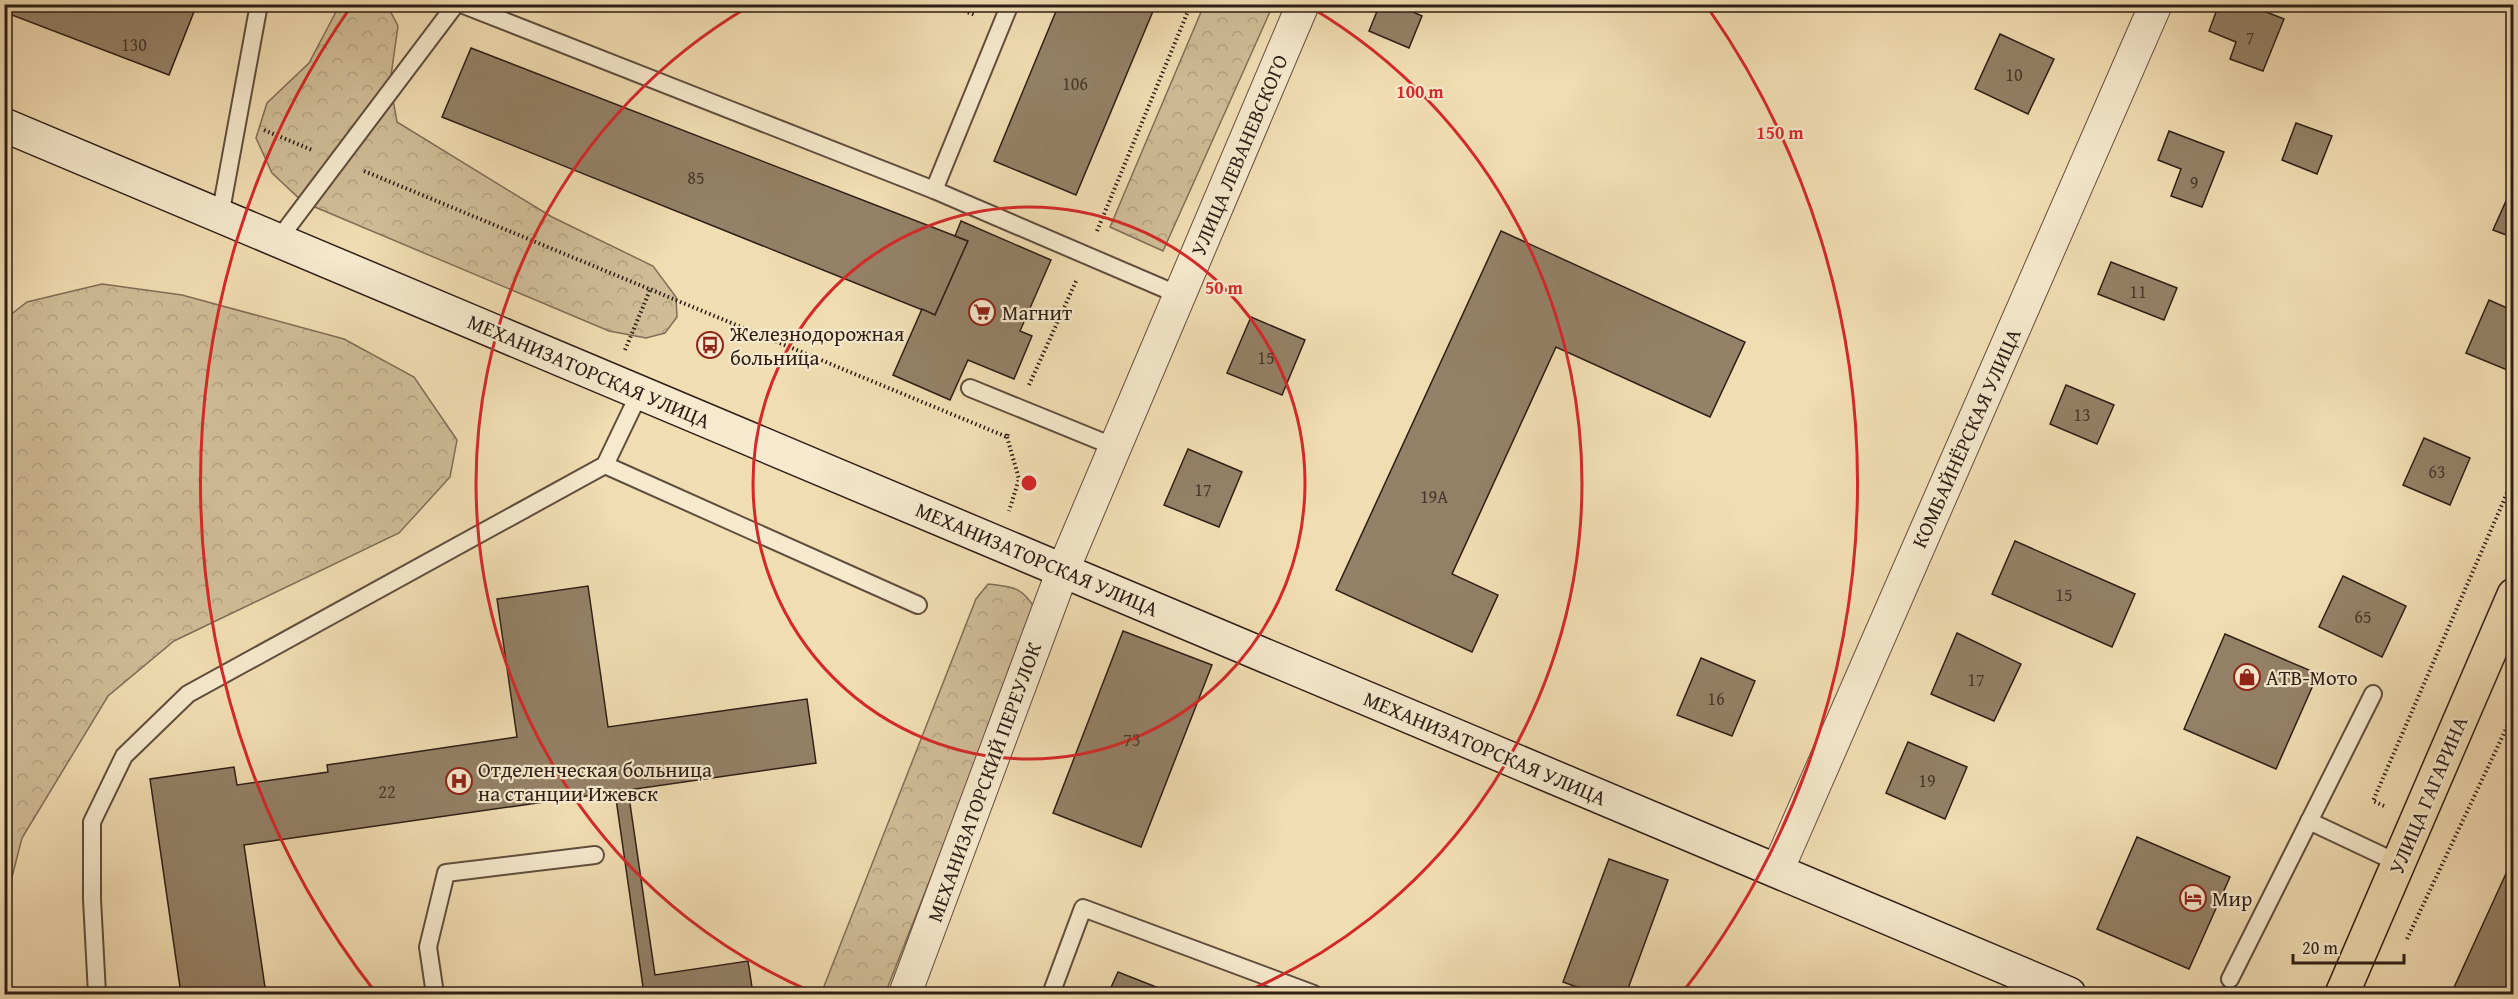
<svg xmlns="http://www.w3.org/2000/svg" width="2518" height="999" viewBox="0 0 2518 999" font-family="'Gentium Book Plus',serif">
	<style>
		.forest { fill: url(#forest-crowns); stroke: #806e56; stroke-width: 1.5 }
		.building { fill: #948167; stroke: #2f1e16; stroke-width: 1.5 }
		.lines { fill: none; stroke-linecap: round; stroke-linejoin: round }
		.lane-casing { stroke: #604e3d; stroke-width: 20 }
		.street-casing { stroke: #604e3d; stroke-width: 34 }
		.secondary-casing { stroke: #2f1e16; stroke-width: 36 }
		.primary-casing { stroke: #2f1e16; stroke-width: 36 }
		.path { stroke: #2f1e16; stroke-width: 4; stroke-dasharray: 1.5 3; stroke-linecap: butt }
		.lane { stroke: #f6e9cd; stroke-width: 16 }
		.street { stroke: #f6e9cd; stroke-width: 32 }
		.secondary { stroke: #f6e9cd; stroke-width: 33 }
		.primary { stroke: #f1ddb2; stroke-width: 33 }
		.ring { fill: none; stroke: #d62828; stroke-width: 3 }
		.labels { text-anchor: middle; dominant-baseline: central; stroke-width: 4.5; stroke-linejoin: round; paint-order: stroke }
		.number-label { font-size: 18px; fill: #48372a }
		.street-label { font-size: 21px; fill: #2f1e16; stroke: #f6e9cd }
		.poi-label { font-size: 21px; fill: #2f1e16; stroke: #f6e9cd; text-anchor: start }
		.centre { fill: #d62828; stroke: #f6e9cd; stroke-width: 3 }
		.ring-label { font-size: 18px; text-anchor: middle; font-weight: bold; fill: #d62828; stroke: #f6e9cd; stroke-width: 4.5; stroke-linejoin: round; paint-order: stroke }
	</style>
	<defs>
		<pattern id="forest-crowns" width="20" height="18" patternUnits="userSpaceOnUse" patternTransform="scale(1.5)"><rect width="20" height="18" fill="#d0bd97"/><path d="M2 6a3 3 0 1 1 6 0M12 15a3 3 0 1 1 6 0" fill="none" stroke="#b3a281"/></pattern>
	</defs>
	<rect width="100%" height="100%" fill="#f1ddb2"/>
	<filter id="stains"><feTurbulence type="fractalNoise" baseFrequency=".00333" numOctaves="4"/><feColorMatrix values="0 0 0 0 .2 0 0 0 0 .09 0 0 0 0 .02 0 0 0 .5 -.17"/></filter>
	<radialGradient id="worn" r=".72"><stop offset=".6" stop-color="#630" stop-opacity="0"/><stop offset="1" stop-color="#630" stop-opacity=".3"/></radialGradient>
	<g class="forest">
		<path d="M343 5H387L398 26 390 83 397 122 552 217 653 266 676 297 677 317 665 333 646 338 609 331 303 202 272 173 256 138 267 103 309 63 338 8Z"/>
		<path d="M1204 5H1273L1163 251 1110 227Z"/>
		<path d="M102 284 182 295 344 339 414 377 457 440 450 477 399 533 174 641 108 696 22 838 5 904V319L27 302Z"/>
		<path d="M988 584C1015 587 1022 587 1036 610L885 994H821L976 599Z"/>
	</g>
	<g class="building">
		<path d="M4 4H197L169 75 4 12Z"/>
		<path d="M1059 4H1156L1076 195 994 161Z"/>
		<path d="M1380 4H1395L1422 16 1409 48 1369 31Z"/>
		<path d="M2219 4H2246L2284 19 2263 71 2230 59 2236 42 2209 31Z"/>
		<path d="M2000 34 2054 59 2028 114 1975 89Z"/>
		<path d="M471 48 968 241 935 315 442 117Z"/>
		<path d="M2296 123 2332 136 2317 174 2282 160Z"/>
		<path d="M2169 131 2224 152 2202 207 2171 196 2181 169 2158 160Z"/>
		<path d="M2514 183V238L2493 230Z"/>
		<path d="M961 221 1051 260 1020 331 1032 336 1014 379 968 360 950 400 893 375 922 309 935 315 968 241 955 236Z"/>
		<path d="M1501 231 1745 342 1710 417 1556 347 1452 574 1498 595 1472 652 1336 590Z"/>
		<path d="M2111 262 2177 288 2164 320 2098 294Z"/>
		<path d="M2489 300 2514 311 2512 372 2466 353Z"/>
		<path d="M1251 317 1305 340 1282 395 1227 373Z"/>
		<path d="M2066 385 2114 405 2097 444 2050 424Z"/>
		<path d="M2424 438 2470 458 2450 505 2403 485Z"/>
		<path d="M1188 449 1242 472 1219 527 1164 505Z"/>
		<path d="M2015 541 2135 594 2112 647 1992 594Z"/>
		<path d="M2343 576 2406 606 2382 657 2319 627Z"/>
		<path d="M588 586 608 727 807 699 816 763 244 845 266 994H181L150 779 234 767 237 785 328 772 327 765 517 737 497 599Z"/>
		<path d="M1123 631 1212 665 1141 847 1053 813Z"/>
		<path d="M1957 633 2021 664 1994 721 1931 694Z"/>
		<path d="M2225 634 2318 674 2276 769 2184 729Z"/>
		<path d="M1701 658 1755 681 1732 736 1677 715Z"/>
		<path d="M1908 742 1967 767 1945 819 1886 793Z"/>
		<path d="M628 790 655 975 748 961 753 994H644L615 792Z"/>
		<path d="M2137 837 2230 877 2189 969 2097 929Z"/>
		<path d="M2514 856V994H2451Z"/>
		<path d="M1609 859 1668 880 1626 994H1596L1563 982Z"/>
		<path d="M1118 972 1174 994H1108Z"/>
	</g>
	<g class="lines">
		<defs>
			<g id="lane">
				<path d="M461 4 934 190 1179 295"/>
				<path d="M934 190 1010 4"/>
				<path d="M220 216 259 4"/>
				<path d="M278 240 456 4"/>
				<path d="M970 388 1115 447"/>
				<path d="M605 465 918 605"/>
				<path d="M2309 821 2398 863"/>
				<path d="M2230 979 2373 694"/>
				<path d="M97 994 92 899V822L124 756 188 694 605 465 640 392"/>
				<path d="M435 994 428 947 446 873 595 855"/>
				<path d="M1051 994 1083 908 1314 994"/>
			</g>
			<g id="street">
				<path d="M1777 871 2156 4"/>
				<path d="M905 994 1063 570 1303 4"/>
			</g>
			<path id="secondary" d="M4 125 2069 994"/>
			<path id="primary" d="M2342 994 2514 595"/>
		</defs>
		<use href="#lane" class="lane-casing"/>
		<use href="#street" class="street-casing"/>
		<use href="#secondary" class="secondary-casing"/>
		<use href="#primary" class="primary-casing"/>
		<g class="path">
			<path d="M947 4 975 15"/>
			<path d="M264 130 312 150"/>
			<path d="M364 171 1007 437 1008 433"/>
			<path d="M1097 231 1191 4"/>
			<path d="M625 350 650 290"/>
			<path d="M1029 385 1077 279"/>
			<path d="M1007 437 1019 479 1009 511"/>
			<path d="M2384 806 2373 801 2514 477"/>
			<path d="M2407 939 2514 712"/>
		</g>
		<use href="#lane" class="lane"/>
		<use href="#street" class="street"/>
		<use href="#secondary" class="secondary"/>
		<use href="#primary" class="primary"/>
	</g>
	<g class="ring">
		<circle cx="1029" cy="483" r="276"/>
		<path d="M817 994A553 553 0 0 1 748 7M1310 7A553 553 0 0 1 1241 994"/>
		<path d="M376 993A829 829 0 0 1 350 8M1708 8A829 829 0 0 1 1682 993"/>
	</g>
	<defs>
		<symbol id="supermarket-ring" viewBox="-11 -11 22 22"><circle r="9.5" fill="#f6e9cd" stroke="#8f2418" stroke-width="1.5"/><path d="M-6-5.5h2.5l.6 2H6L4.5 2H-2.5L-4.4-4H-6ZM-1.5 3.2a1.3 1.3 0 1 0 .1 0ZM3 3.2a1.3 1.3 0 1 0 .1 0Z" fill="#8f2418"/></symbol>
		<symbol id="bus-ring" viewBox="-11 -11 22 22"><circle r="9.5" fill="#f6e9cd" stroke="#8f2418" stroke-width="1.5"/><path d="M-5-6H5V4H4V6H2V4H-2V6H-4V4H-5ZM-3.5-4V0h7V-4ZM-3.5 1.2v1.5H-2V1.2ZM2 1.2v1.5H3.5V1.2Z" fill="#8f2418"/></symbol>
		<symbol id="shop-ring" viewBox="-11 -11 22 22"><circle r="9.5" fill="#f6e9cd" stroke="#8f2418" stroke-width="1.5"/><path d="M-5-2.5h2.3a2.7 3.5 0 0 1 5.4 0H5L5.5 6h-11ZM-1.5-2.5h3a1.5 2.3 0 0 0-3 0Z" fill="#8f2418"/></symbol>
		<symbol id="hospital-ring" viewBox="-11 -11 22 22"><circle r="9.5" fill="#f6e9cd" stroke="#8f2418" stroke-width="1.5"/><path d="M-5-5h3v3.5h4V-5h3V5h-3V1.5h-4V5h-3Z" fill="#8f2418"/></symbol>
		<symbol id="hotel-ring" viewBox="-11 -11 22 22"><circle r="9.5" fill="#f6e9cd" stroke="#8f2418" stroke-width="1.5"/><path d="M-6-4.5h1.5V1H6V5H4.5V3h-9V5H-6ZM-4 0a1.8 1.8 0 1 1 3.6 0ZM.5 0V-2.5h3Q6-2.5 6 0Z" fill="#8f2418"/></symbol>
	</defs>
	<g fill-rule="evenodd">
		<use href="#supermarket-ring" x="967" y="297" width="30" height="30"/>
		<use href="#bus-ring" x="695" y="330" width="30" height="30"/>
		<use href="#shop-ring" x="2232" y="662" width="30" height="30"/>
		<use href="#hospital-ring" x="444" y="766" width="30" height="30"/>
		<use href="#hotel-ring" x="2178" y="883" width="30" height="30"/>
	</g>
	<g class="labels">
		<g class="number-label">
			<text x="2250" y="37">7</text>
			<text x="134" y="44">130</text>
			<text x="2014" y="74">10</text>
			<text x="1075" y="83">106</text>
			<text x="696" y="177">85</text>
			<text x="2194" y="182">9</text>
			<text x="2138" y="291">11</text>
			<text x="1266" y="357">15</text>
			<text x="2082" y="414">13</text>
			<text x="2437" y="471">63</text>
			<text x="1203" y="489">17</text>
			<text x="1434" y="496">19А</text>
			<text x="2064" y="594">15</text>
			<text x="2363" y="616">65</text>
			<text x="1976" y="679">17</text>
			<text x="1716" y="698">16</text>
			<text x="1132" y="739">73</text>
			<text x="1927" y="780">19</text>
			<text x="387" y="791">22</text>
		</g>
		<g class="street-label">
			<text transform="translate(1239 155) rotate(-67)">УЛИЦА ЛЕВАНЕВСКОГО</text>
			<text transform="translate(589 371) rotate(23)">МЕХАНИЗАТОРСКАЯ УЛИЦА</text>
			<text transform="translate(1966 438) rotate(-66)">КОМБАЙНЁРСКАЯ УЛИЦА</text>
			<text transform="translate(1037 559) rotate(23)">МЕХАНИЗАТОРСКАЯ УЛИЦА</text>
			<text transform="translate(1485 748) rotate(23)">МЕХАНИЗАТОРСКАЯ УЛИЦА</text>
			<text transform="translate(984 782) rotate(-70)">МЕХАНИЗАТОРСКИЙ ПЕРЕУЛОК</text>
			<text transform="translate(2428 795) rotate(-67)">УЛИЦА ГАГАРИНА</text>
		</g>
		<g class="poi-label">
			<text x="1002" y="312">Магнит</text>
			<text x="730" y="333">Железнодорожная<tspan x="730" dy="24">больница</tspan></text>
			<text x="2266" y="677">АТВ-Мото</text>
			<text x="478" y="769">Отделенческая больница<tspan x="478" dy="24">на станции Ижевск</tspan></text>
			<text x="2212" y="898">Мир</text>
		</g>
	</g>
	<circle cx="1029" cy="483" r="9" class="centre"/>
	<g class="ring-label">
		<text x="1420" y="98">100 m</text>
		<text x="1780" y="139">150 m</text>
		<text x="1224" y="294">50 m</text>
	</g>
	<rect width="2518" height="999" fill="none" stroke="#f1ddb2" stroke-width="24"/>
	<rect x="6" y="6" width="2506" height="987" fill="none" stroke="#2f1e16" stroke-width="3"/>
	<rect x="12" y="12" width="2494" height="975" fill="none" stroke="#2f1e16" stroke-width="1.5"/>
	<path d="M2293 954v9h111v-9" fill="none" stroke="#2f1e16" stroke-width="3"/>
	<text x="2302" y="954" font-size="18" fill="#2f1e16" stroke="#f6e9cd" stroke-width="4.5" paint-order="stroke">20 m</text>
	<rect width="100%" height="100%" filter="url(#stains)"/>
	<rect width="100%" height="100%" fill="url(#worn)"/>
</svg>
